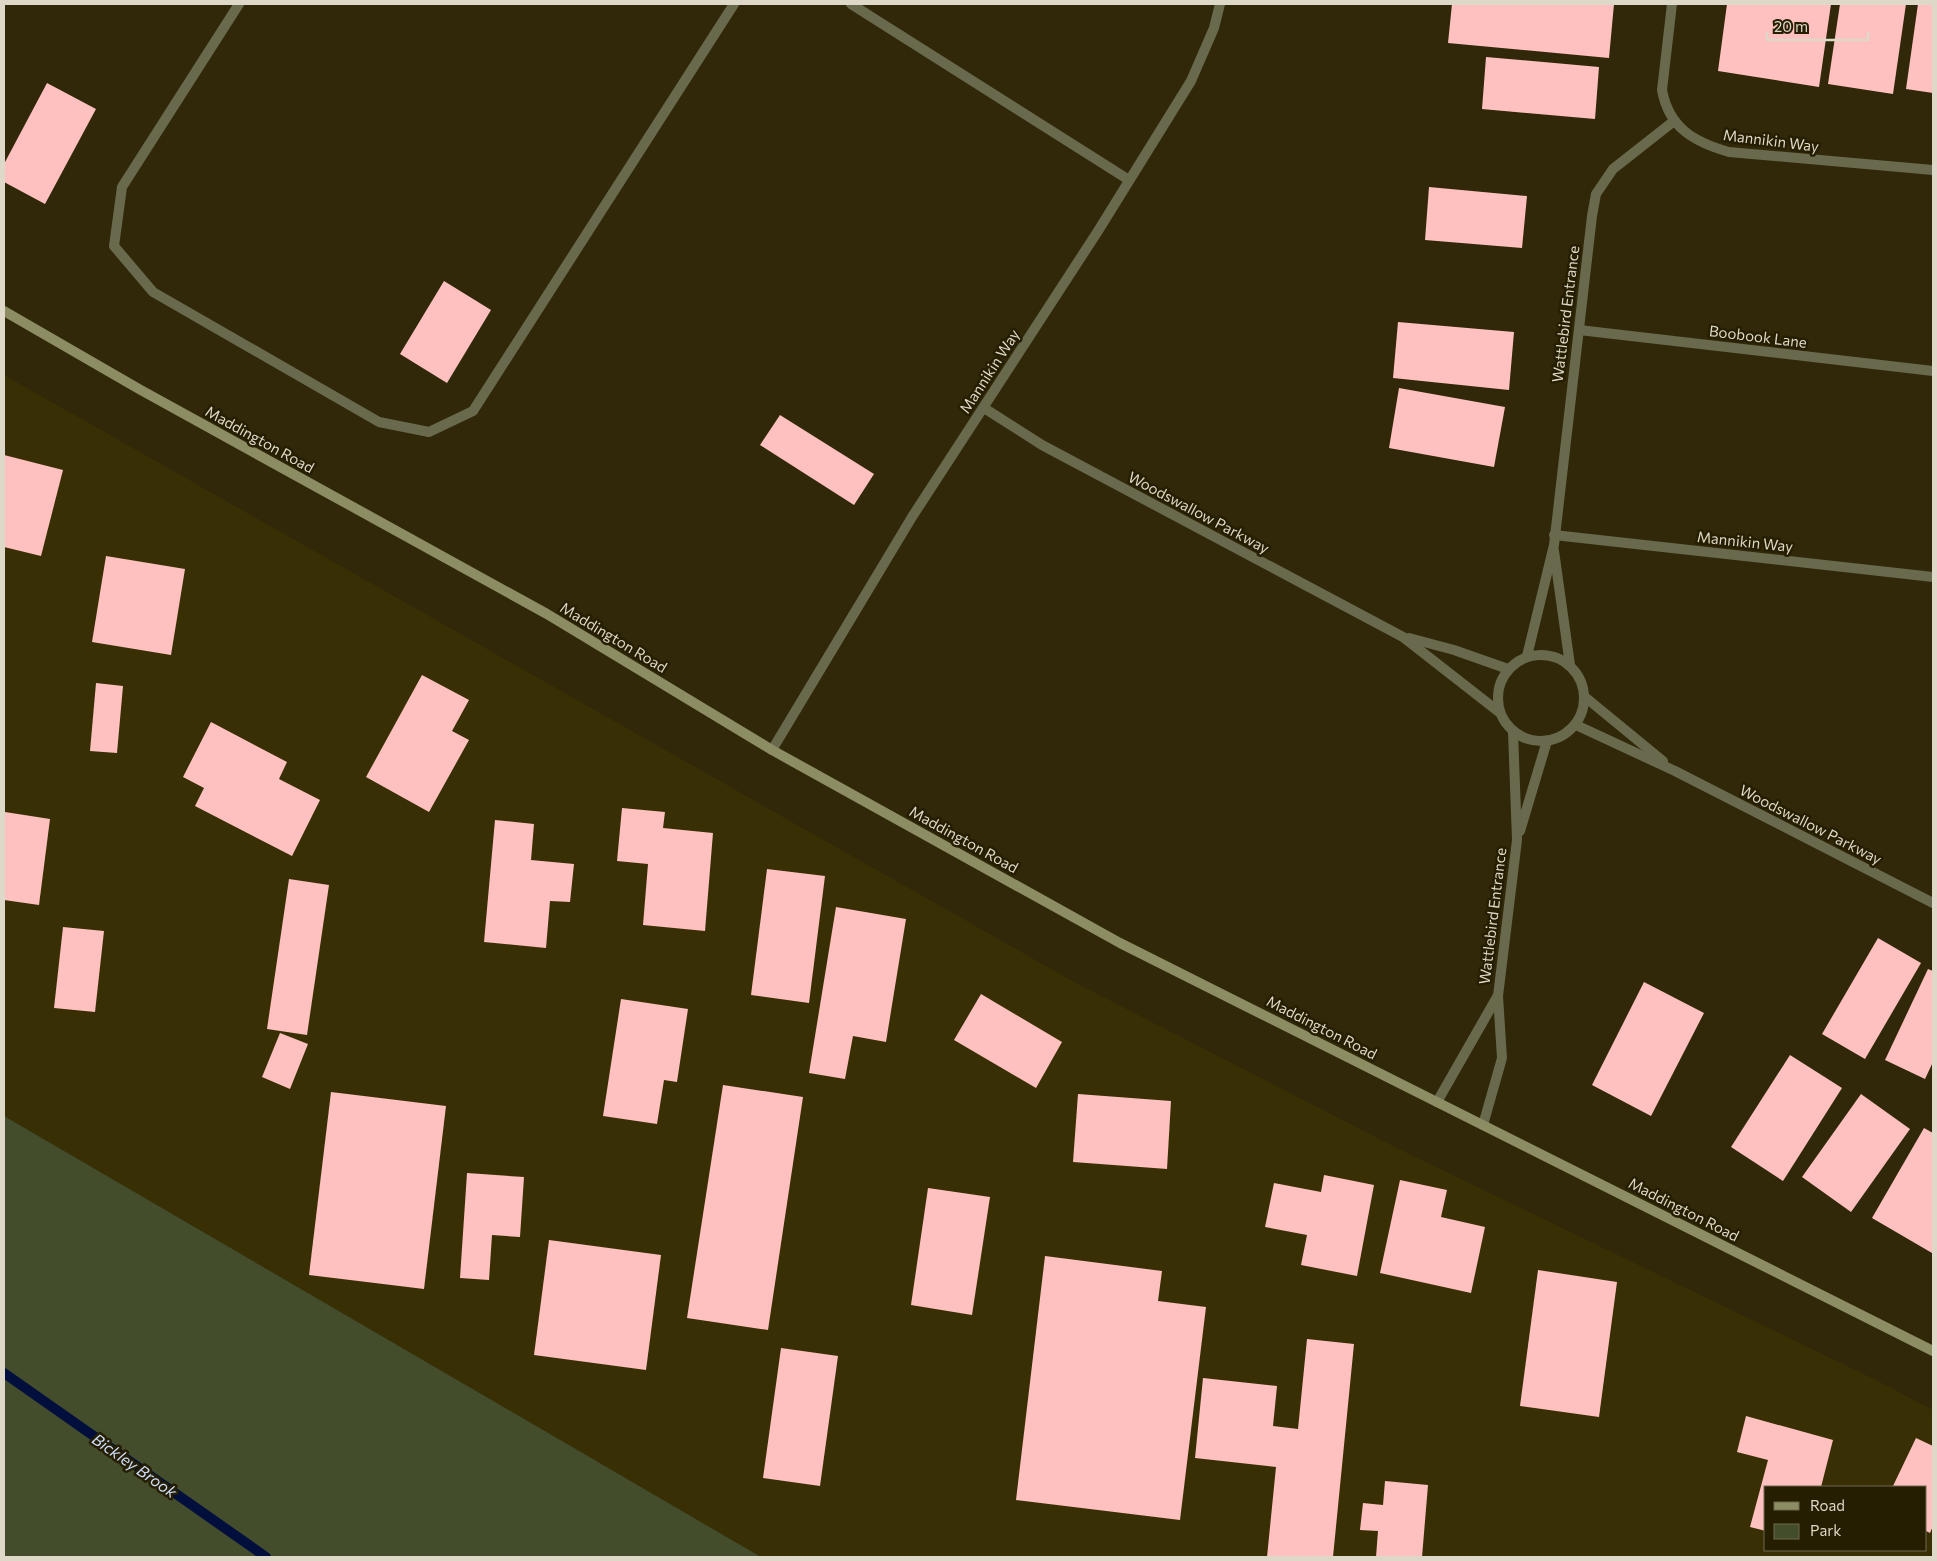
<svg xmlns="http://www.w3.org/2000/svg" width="1937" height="1561" viewBox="0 0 1937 1561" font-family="Commissioner,sans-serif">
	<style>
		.built { fill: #392f05; fill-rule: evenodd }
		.green { fill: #434d2c }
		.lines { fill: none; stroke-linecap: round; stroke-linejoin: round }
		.stream { stroke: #020f3c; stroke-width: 10 }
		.building { fill: #fec1bf }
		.minor { stroke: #69694e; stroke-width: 10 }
		.secondary { stroke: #8d8d63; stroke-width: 10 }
		.labels { text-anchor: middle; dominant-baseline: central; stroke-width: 5; stroke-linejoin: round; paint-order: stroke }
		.street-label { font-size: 15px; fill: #ddd8c7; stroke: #261e00 }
		.water-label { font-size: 16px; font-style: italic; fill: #cedfff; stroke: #261e00 }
	</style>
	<rect width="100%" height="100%" fill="#302808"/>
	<path class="built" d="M4 375 1076 983 1397 1148 1876 1380 1933 1410V1557H761L4 1116ZM1766 1487H1926V1550H1766Z"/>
	<path class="green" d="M4 1116 761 1557H4Z"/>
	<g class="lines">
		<path class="stream" d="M4 1373 266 1557"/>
	</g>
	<g class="building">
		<path d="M1452 4H1614L1609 58 1448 43Z"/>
		<path d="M1727 4H1831L1819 87 1718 71Z"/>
		<path d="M1840 4H1906L1893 94 1828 84Z"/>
		<path d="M1918 4H1933V93L1906 89Z"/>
		<path d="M1486 57 1599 67 1595 119 1482 109Z"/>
		<path d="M47 83 96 109 45 204 4 182V164Z"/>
		<path d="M1429 187 1527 196 1522 248 1425 240Z"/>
		<path d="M444 281 491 310 447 383 400 354Z"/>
		<path d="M1398 322 1514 332 1509 390 1393 378Z"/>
		<path d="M1399 388 1505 407 1494 467 1389 448Z"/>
		<path d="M780 415 874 474 854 505 760 445Z"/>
		<path d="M4 455 63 470 41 556 4 547Z"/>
		<path d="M106 556 185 569 171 655 92 642Z"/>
		<path d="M422 675 469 700 452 731 469 740 429 812 366 777Z"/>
		<path d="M96 683 123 686 117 753 90 751Z"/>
		<path d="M211 722 287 762 279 779 320 800 292 856 195 806 204 788 183 777Z"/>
		<path d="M622 808 665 812 663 828 713 833 705 931 643 925 648 864 617 861Z"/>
		<path d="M5 812 50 819 39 905 4 900Z"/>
		<path d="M495 820 534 824 531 860 574 864 570 902 550 901 546 948 484 942Z"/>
		<path d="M767 869 825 876 809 1003 751 995Z"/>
		<path d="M289 879 329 885 307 1035 267 1029Z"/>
		<path d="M836 907 906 919 886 1042 853 1036 845 1079 809 1073Z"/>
		<path d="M63 927 104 931 95 1012 54 1008Z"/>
		<path d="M1878 938 1921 963 1865 1059 1822 1034Z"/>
		<path d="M1928 969 1933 971V1062L1925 1079 1885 1060Z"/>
		<path d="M1644 982 1704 1013 1651 1116 1592 1085Z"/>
		<path d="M981 994 1062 1042 1036 1088 954 1040Z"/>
		<path d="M621 999 688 1009 677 1082 664 1080 657 1124 603 1116Z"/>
		<path d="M280 1033 308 1044 290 1089 262 1077Z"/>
		<path d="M1790 1055 1842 1088 1783 1181 1731 1147Z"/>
		<path d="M723 1085 803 1097 768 1330 687 1318Z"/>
		<path d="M331 1092 446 1106 424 1289 309 1275Z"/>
		<path d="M1078 1094 1171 1101 1167 1169 1073 1162Z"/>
		<path d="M1861 1094 1910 1129 1851 1212 1802 1177Z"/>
		<path d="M1924 1128 1933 1133V1250L1932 1253 1872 1218Z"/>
		<path d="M467 1173 524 1177 520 1237 492 1235 489 1280 460 1278Z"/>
		<path d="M1324 1175 1374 1185 1357 1276 1301 1265 1307 1235 1265 1227 1274 1183 1321 1192Z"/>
		<path d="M1400 1180 1447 1190 1441 1217 1485 1227 1471 1293 1380 1273Z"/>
		<path d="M928 1188 990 1197 972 1315 911 1305Z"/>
		<path d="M549 1240 661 1255 646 1370 534 1355Z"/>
		<path d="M1045 1256 1162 1271 1158 1301 1206 1307 1180 1520 1016 1500Z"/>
		<path d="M1538 1270 1617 1282 1599 1417 1520 1406Z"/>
		<path d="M1307 1339 1354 1344 1333 1557H1267L1276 1467 1195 1458 1203 1378 1277 1386 1273 1426 1298 1429Z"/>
		<path d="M781 1348 838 1356 820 1486 763 1478Z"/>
		<path d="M1746 1416 1833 1440 1821 1487H1766V1531L1750 1527 1768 1460 1737 1452Z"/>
		<path d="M1916 1438 1933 1446V1526L1930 1533 1926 1531V1487L1893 1486Z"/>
		<path d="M1385 1481 1428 1485 1422 1557H1376L1378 1531 1360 1530 1363 1503 1383 1505Z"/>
	</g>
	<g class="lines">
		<g class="minor">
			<path d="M239 4 122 187 114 246 153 292 379 422 429 432 473 411 734 4"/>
			<path d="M851 4 1129 180"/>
			<path d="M1672 4 1662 90C1669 128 1694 142 1729 152L1933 170"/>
			<path d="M1579 330 1933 371"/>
			<path d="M984 408 1042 445 1403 637 1499 712"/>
			<path d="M1554 535 1933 577"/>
			<path d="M1554 551 1570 665"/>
			<path d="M1409 638 1454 650 1508 669"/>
			<circle cx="1541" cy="698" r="43"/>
			<path d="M1527 656 1554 545 1592 216 1596 194 1613 169 1674 121"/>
			<path d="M1585 697 1663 761"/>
			<path d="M1576 725 1675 771 1933 903"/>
			<path d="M772 750 912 517 1098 231 1191 81 1214 28 1220 4"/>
			<path d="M1520 831 1547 741"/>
			<path d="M1437 1102 1497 997"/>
			<path d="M1483 1125 1502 1058 1498 996 1517 840 1513 732"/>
		</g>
		<path class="secondary" d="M4 311 139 389 547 614 772 750 1120 943 1933 1351"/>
	</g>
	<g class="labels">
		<g class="street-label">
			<text transform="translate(1771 140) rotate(7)">Mannikin Way</text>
			<text transform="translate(1565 314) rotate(-83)">Wattlebird Entrance</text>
			<text transform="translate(1758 336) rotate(7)">Boobook Lane</text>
			<text transform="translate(989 371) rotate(-57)">Mannikin Way</text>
			<text transform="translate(260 439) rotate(29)">Maddington Road</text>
			<text transform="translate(1199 512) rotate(28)">Woodswallow Parkway</text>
			<text transform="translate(1745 541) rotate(6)">Mannikin Way</text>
			<text transform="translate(614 637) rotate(31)">Maddington Road</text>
			<text transform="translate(1811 824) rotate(27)">Woodswallow Parkway</text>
			<text transform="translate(964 839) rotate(29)">Maddington Road</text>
			<text transform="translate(1492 916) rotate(-83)">Wattlebird Entrance</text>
			<text transform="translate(1322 1027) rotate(27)">Maddington Road</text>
			<text transform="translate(1684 1209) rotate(27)">Maddington Road</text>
		</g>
		<g class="water-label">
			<text transform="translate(135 1465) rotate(35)">Bickley Brook</text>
		</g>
	</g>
	<rect width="1937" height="1561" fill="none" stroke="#ddd8c7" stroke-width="10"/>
	<rect x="1764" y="1486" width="162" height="65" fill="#261e00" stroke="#6f6850"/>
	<rect x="1774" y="1502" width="25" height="8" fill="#8d8d63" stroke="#6f6850"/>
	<text x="1810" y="1511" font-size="15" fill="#ddd8c7">Road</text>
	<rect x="1774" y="1524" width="25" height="15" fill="#434d2c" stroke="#6f6850"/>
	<text x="1810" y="1536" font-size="15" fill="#ddd8c7">Park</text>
	<path d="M1767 32v8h101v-8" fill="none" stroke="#ddd8c7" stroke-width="2.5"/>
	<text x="1774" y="32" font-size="15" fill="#ddd8c7" stroke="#261e00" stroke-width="4" paint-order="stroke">20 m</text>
</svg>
